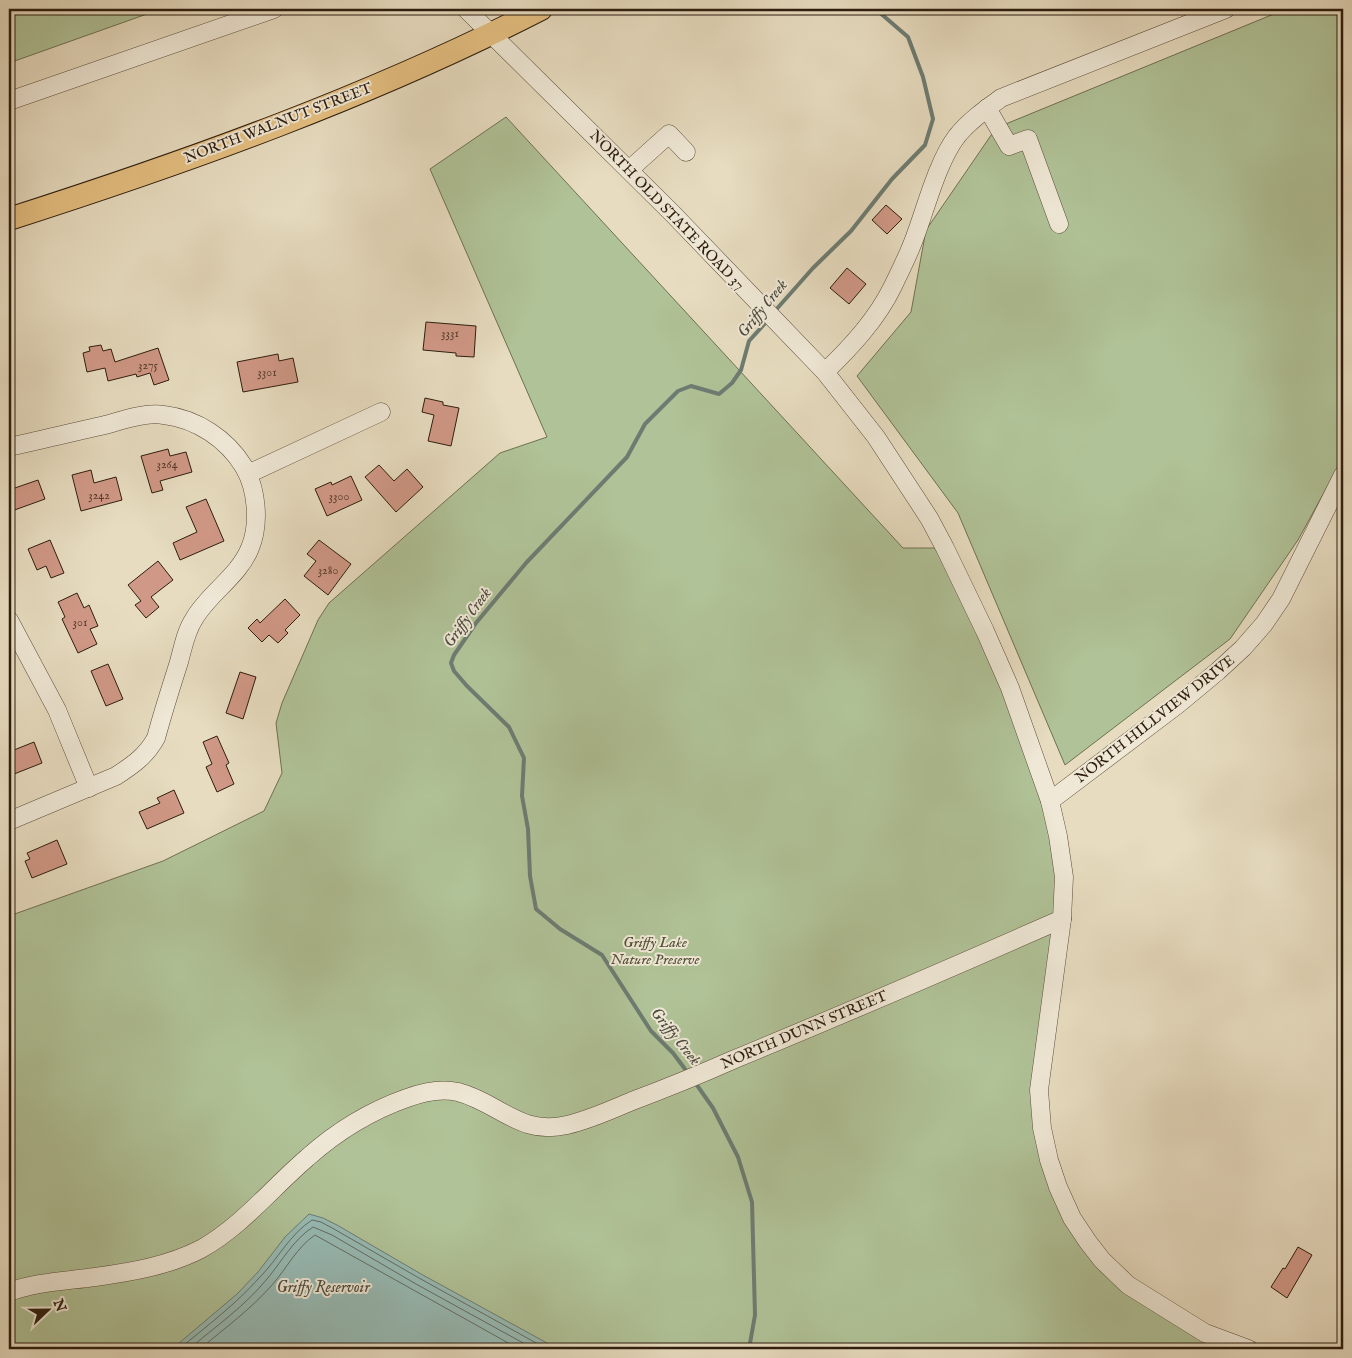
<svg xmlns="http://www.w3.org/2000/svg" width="1352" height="1358" viewBox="0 0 1352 1358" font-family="'IM FELL English',serif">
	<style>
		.green { fill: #b0c297; stroke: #6e7052 }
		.water { fill: #97bbb5; stroke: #6d7c72 }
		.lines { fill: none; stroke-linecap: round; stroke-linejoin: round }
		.shore { stroke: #626c62; stroke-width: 1 }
		.stream { stroke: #6d7c72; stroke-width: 4 }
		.building { fill: #d09886; stroke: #2d1d0e }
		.minor-casing { stroke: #5c4d3a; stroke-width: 19 }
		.major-casing { stroke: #2d1d0e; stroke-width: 24 }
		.minor { stroke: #efe8d6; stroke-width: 18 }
		.major { stroke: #e4be80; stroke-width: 22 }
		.labels { text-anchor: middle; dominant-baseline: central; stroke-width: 4; stroke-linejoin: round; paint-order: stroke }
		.number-label { font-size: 12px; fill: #563c2c }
		.street-label { font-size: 15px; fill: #2d1d0e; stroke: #efe8d6 }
		.park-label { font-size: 15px; font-style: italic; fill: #544f37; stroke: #efe8d6 }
		.water-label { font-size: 16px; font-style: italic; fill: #4d4c40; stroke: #efe8d6 }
	</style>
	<rect width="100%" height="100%" fill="#e7dcc0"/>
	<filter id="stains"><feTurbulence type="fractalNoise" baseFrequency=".004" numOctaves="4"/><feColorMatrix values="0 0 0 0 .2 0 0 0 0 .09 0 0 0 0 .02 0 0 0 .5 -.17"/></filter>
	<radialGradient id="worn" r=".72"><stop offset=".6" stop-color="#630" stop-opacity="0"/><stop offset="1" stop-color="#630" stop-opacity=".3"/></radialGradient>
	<g class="green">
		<path d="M9 9H161L9 63Z"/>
		<path d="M1286 9H1343V458L1298 540 1230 639 1065 765 958 513 857 376 911 312 926 230 996 128Z"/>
		<path d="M506 117 903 548H947L1050 801 1064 877 1039 1090 1049 1160 1102 1260 1227 1342H1255L1258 1349H9V916L163 861 264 811 282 773 276 723 282 703 318 620 329 603 500 453 547 437 430 169Z"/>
	</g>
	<path class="water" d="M309 1214 323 1218 337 1225 421 1274 558 1349H172L237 1294 258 1272 285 1237Z"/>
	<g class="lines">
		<g class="shore">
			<path d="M179 1349C207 1326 236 1304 260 1277 278 1259 290 1234 312 1220L321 1222 334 1229 419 1278 547 1349"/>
			<path d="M189 1349C215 1327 245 1306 267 1279 282 1261 294 1239 313 1227L332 1235 416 1284 534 1349"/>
			<path d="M200 1349C225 1328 251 1309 272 1285 287 1268 297 1247 315 1235L519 1349"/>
		</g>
		<g class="stream">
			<path d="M774 312 813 268 851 231 892 179 925 145 933 119 923 77 908 37 879 12 870 9"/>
			<path d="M688 1073 673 1053 651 1031 602 955 560 929 536 909 530 876 528 829 522 796 524 758 509 727 467 686 454 671 451 663 454 655 476 623 526 563 627 457 645 424 678 391 691 386 719 394 732 383 741 370 749 341 768 320"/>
			<path d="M694 1081 713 1108 738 1157 752 1202 755 1315 749 1349"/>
		</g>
	</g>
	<g class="building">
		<path d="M886 205 902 219 887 234 872 220Z"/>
		<path d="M847 268 866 284 849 304 830 288Z"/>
		<path d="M426 322 476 326 474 357 456 356V353L423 350Z"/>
		<path d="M101 345 103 351 111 349 115 362 158 348 169 380 154 385 150 373 137 377 136 374 108 381 105 368 87 372 83 353 90 351 89 347Z"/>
		<path d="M278 354 279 361 293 358 298 382 243 392 237 362Z"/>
		<path d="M425 398 443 402V405L459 408 451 446 428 441 434 415 422 412Z"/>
		<path d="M168 449 170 456 186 452 192 472 160 481 163 490 152 493 141 456Z"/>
		<path d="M379 465 394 481 407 469 423 487 396 512 365 477Z"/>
		<path d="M91 470 94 483 116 477 122 500 81 511 72 475Z"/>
		<path d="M351 476 362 500 327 516 315 489 331 482 332 485Z"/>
		<path d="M38 480 45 499 9 512V490Z"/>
		<path d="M206 499 224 541 180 560 173 543 197 532 186 507Z"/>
		<path d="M50 540 64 573 51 578 46 566 37 570 28 549Z"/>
		<path d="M319 540 351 564 328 595 304 576 316 561 307 554Z"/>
		<path d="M158 561 173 580 151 597 159 607 146 618 135 605 141 601 128 585Z"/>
		<path d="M77 593 84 608 89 605 98 626 90 629 97 644 78 653 62 619 65 617 58 602Z"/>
		<path d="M285 599 300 615 285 630 288 633 278 643 269 635 262 642 248 628 257 619 260 623Z"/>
		<path d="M108 664 123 699 106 706 91 671Z"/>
		<path d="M240 672 256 677 243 719 226 713Z"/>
		<path d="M217 736 229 763 226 765 234 784 217 792 206 767 212 764 203 742Z"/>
		<path d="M34 742 42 763 9 776V752Z"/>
		<path d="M174 790 184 813 147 829 139 812 160 803 157 798Z"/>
		<path d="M57 840 67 864 32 878 25 861 30 859 27 853Z"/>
		<path d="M1298 1247 1312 1255 1287 1298 1271 1287 1283 1268 1285 1269Z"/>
	</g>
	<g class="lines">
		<defs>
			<g id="minor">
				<path d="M466 9 672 213 825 372 876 437 929 518 945 548 985 631 1010 688 1050 801 1058 836 1064 877 1062 919 1039 1090 1042 1128 1049 1160 1058 1187 1072 1218 1088 1242 1102 1260 1128 1285 1205 1333 1248 1349"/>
				<path d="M9 101 274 9"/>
				<path d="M987 108 1009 146 1028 139 1059 224"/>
				<path d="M629 170 669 134 686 152"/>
				<path d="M825 372C851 347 877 319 893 286 901 269 910 252 916 234 927 204 938 161 957 136 969 121 986 109 1001 98L1226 9"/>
				<path d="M9 447C41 440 73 432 105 425 123 420 145 412 164 415 197 419 227 439 244 467 257 489 260 524 250 548 239 576 209 593 194 619 186 631 183 647 179 662 171 687 163 712 156 738 146 756 133 765 116 776L9 821"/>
				<path d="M248 474 381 412"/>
				<path d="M9 620 57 710 89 788"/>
				<path d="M1050 801 1177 705 1218 671 1243 648 1264 624 1281 599 1343 475"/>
				<path d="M9 1292C36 1282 66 1281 95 1277 131 1272 168 1266 201 1249 242 1226 272 1188 307 1158 336 1132 370 1111 407 1098 423 1092 441 1088 458 1092 500 1103 519 1136 567 1125 589 1120 611 1110 632 1101 667 1088 701 1074 735 1059 844 1014 953 967 1062 919"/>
			</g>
			<path id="major" d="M9 219C190 161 371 96 541 9"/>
		</defs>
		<use href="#minor" class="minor-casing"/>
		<use href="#major" class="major-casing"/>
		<use href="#minor" class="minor"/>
		<use href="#major" class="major"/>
	</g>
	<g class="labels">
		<g class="number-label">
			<text x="450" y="333">3331</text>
			<text x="148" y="365">3275</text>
			<text x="267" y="372">3301</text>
			<text x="167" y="464">3264</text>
			<text x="99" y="495">3242</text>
			<text x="339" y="496">3300</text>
			<text x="328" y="570">3280</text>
			<text x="80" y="622">301</text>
		</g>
		<g class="street-label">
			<text transform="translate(278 123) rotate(-21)">NORTH WALNUT STREET</text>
			<text transform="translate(667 210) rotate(46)">NORTH OLD STATE ROAD 37</text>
			<text transform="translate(1155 719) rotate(-38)">NORTH HILLVIEW DRIVE</text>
			<text transform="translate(804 1030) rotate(-23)">NORTH DUNN STREET</text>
		</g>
		<g class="park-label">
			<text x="655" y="942">Griffy Lake<tspan x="655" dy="17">Nature Preserve</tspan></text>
		</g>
		<g class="water-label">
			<text transform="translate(763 309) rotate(-51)">Griffy Creek</text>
			<text transform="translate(468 618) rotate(-54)">Griffy Creek</text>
			<text transform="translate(675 1037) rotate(51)">Griffy Creek</text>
			<text x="323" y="1288">Griffy Reservoir</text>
		</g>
	</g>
	<rect width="1352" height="1358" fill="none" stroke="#e7dcc0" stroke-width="30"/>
	<rect x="10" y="10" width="1332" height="1338" fill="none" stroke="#2d1d0e" stroke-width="2.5"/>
	<rect x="15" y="15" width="1322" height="1328" fill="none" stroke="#2d1d0e"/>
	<g transform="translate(48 1310) rotate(68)" stroke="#efe8d6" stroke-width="4" paint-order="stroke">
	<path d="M0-4L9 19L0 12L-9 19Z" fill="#2d1d0e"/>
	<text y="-8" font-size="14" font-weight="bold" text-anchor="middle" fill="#2d1d0e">N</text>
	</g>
	<rect width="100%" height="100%" filter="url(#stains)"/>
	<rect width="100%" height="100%" fill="url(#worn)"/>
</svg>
